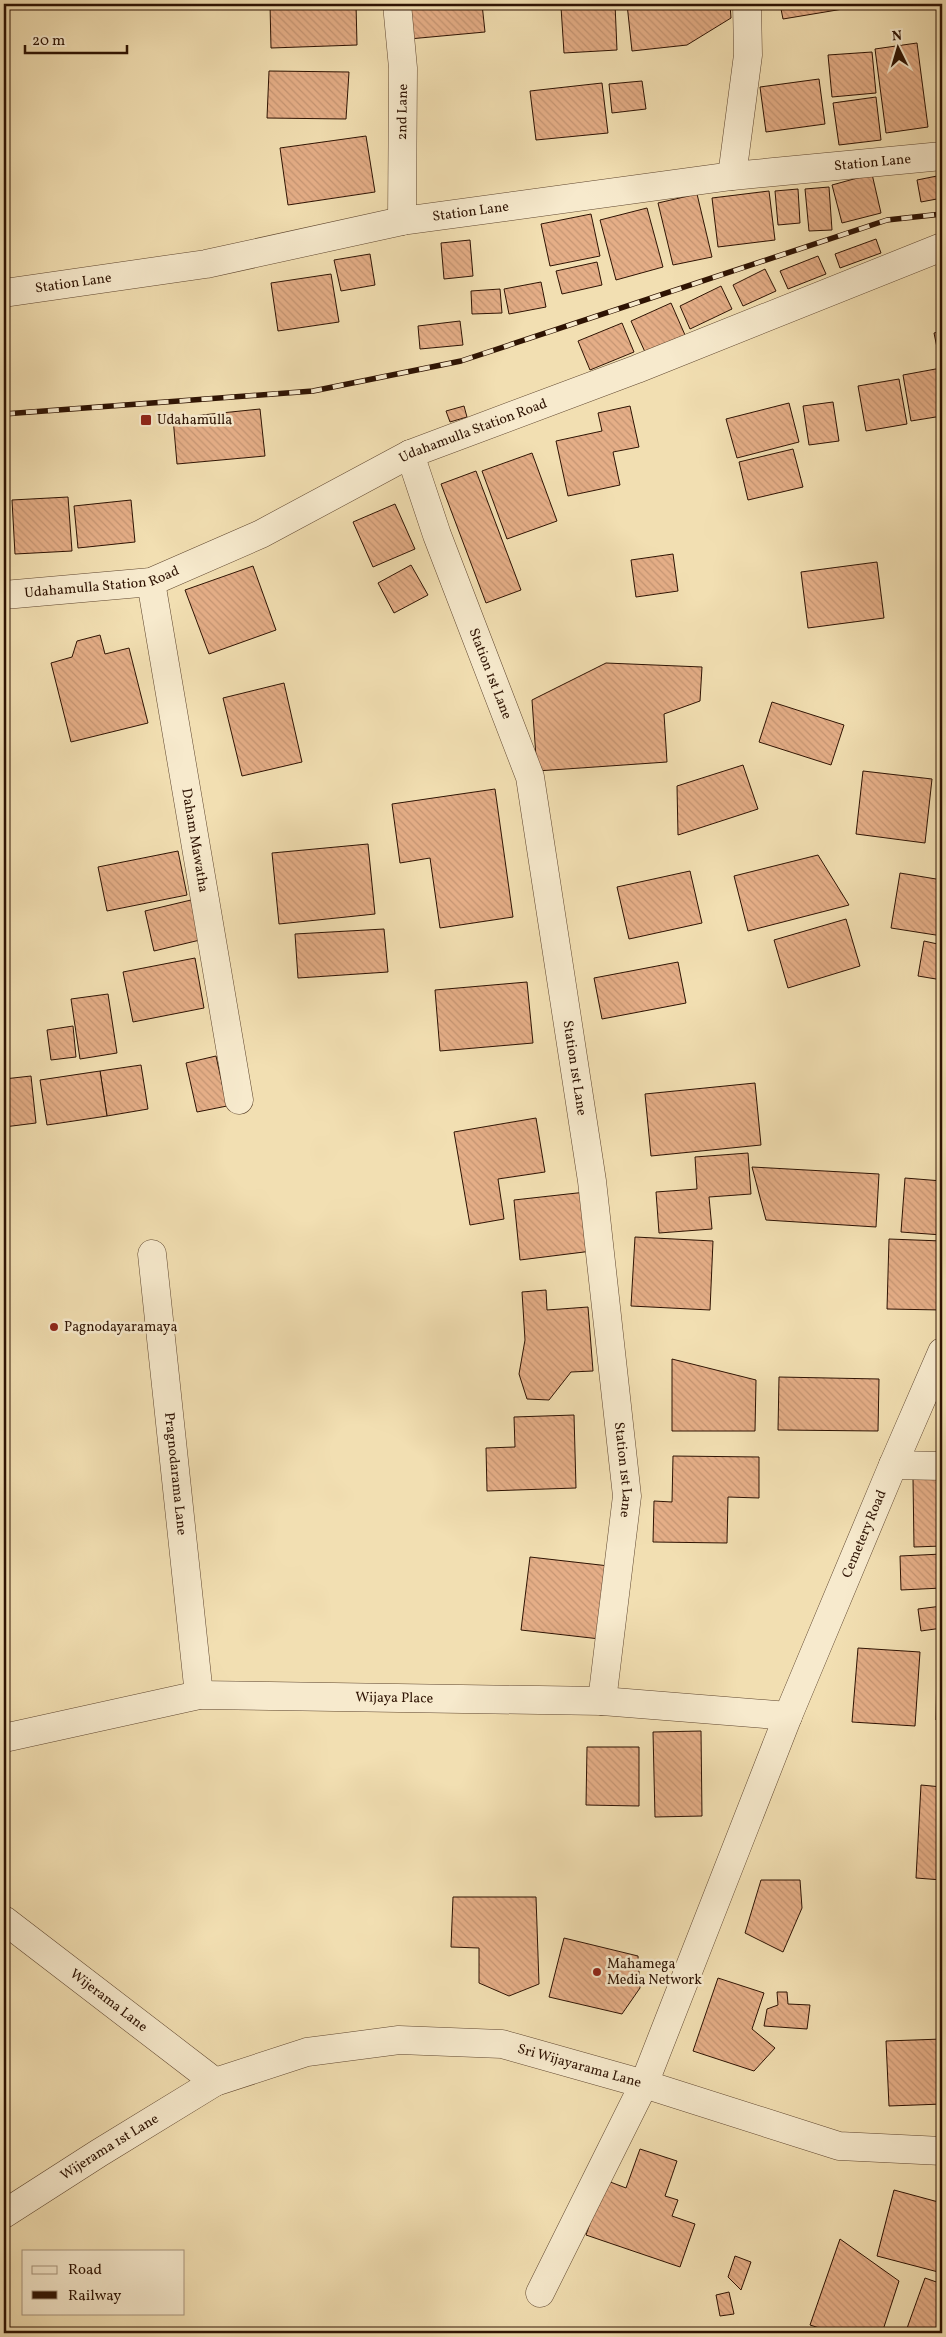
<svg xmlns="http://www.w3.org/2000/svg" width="946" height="2337" viewBox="0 0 946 2337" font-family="Vollkorn,serif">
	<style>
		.building { fill: url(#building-back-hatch); stroke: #2e1303 }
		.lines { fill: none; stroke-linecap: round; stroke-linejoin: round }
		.minor-casing { stroke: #5f462f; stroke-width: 29 }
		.minor { stroke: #f7eacd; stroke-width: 28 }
		.rail-casing { stroke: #2e1303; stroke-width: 5.5 }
		.rail { stroke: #f7eacd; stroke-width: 4; stroke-dasharray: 11; stroke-linecap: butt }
		.poi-dot { fill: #8f2418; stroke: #f7eacd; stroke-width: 2 }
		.labels { text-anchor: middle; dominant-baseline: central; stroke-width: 5; stroke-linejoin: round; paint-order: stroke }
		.street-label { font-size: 14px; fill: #2e1303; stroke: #f7eacd }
		.poi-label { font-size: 14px; fill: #2e1303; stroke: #f7eacd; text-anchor: start }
	</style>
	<defs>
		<pattern id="building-back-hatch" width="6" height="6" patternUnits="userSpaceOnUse" patternTransform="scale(1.25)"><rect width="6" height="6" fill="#e5ae87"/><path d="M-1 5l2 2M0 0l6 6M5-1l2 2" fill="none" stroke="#c59573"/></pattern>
	</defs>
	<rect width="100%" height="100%" fill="#f2dfb2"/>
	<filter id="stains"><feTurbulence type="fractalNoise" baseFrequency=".004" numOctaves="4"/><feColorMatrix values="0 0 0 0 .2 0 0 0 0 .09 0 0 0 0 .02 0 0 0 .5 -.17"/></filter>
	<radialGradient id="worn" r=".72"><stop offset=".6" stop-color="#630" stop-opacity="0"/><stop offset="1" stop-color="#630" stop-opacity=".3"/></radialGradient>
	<g class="building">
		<path d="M270 4H356L357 45 271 48Z"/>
		<path d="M405 4H482L485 32 409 39Z"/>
		<path d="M615 4 617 50 564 53 561 7Z"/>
		<path d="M627 4H730L731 18 687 45 632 51Z"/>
		<path d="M780 4H873L783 19Z"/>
		<path d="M917 43 928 127 886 133 875 49Z"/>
		<path d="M872 52 876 93 832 97 828 55Z"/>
		<path d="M269 71 349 72 346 119 267 118Z"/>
		<path d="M819 79 825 124 766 132 760 87Z"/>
		<path d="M642 81 646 109 612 113 609 84Z"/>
		<path d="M602 83 608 133 536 140 530 91Z"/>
		<path d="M876 97 881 140 839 145 833 103Z"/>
		<path d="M366 136 375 192 288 205 280 148Z"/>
		<path d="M872 174 881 213 842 223 832 185Z"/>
		<path d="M942 175V198L921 202 917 180Z"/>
		<path d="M829 187 832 230 809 231 805 189Z"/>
		<path d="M798 189 800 223 778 225 775 191Z"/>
		<path d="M769 191 775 240 718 247 712 198Z"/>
		<path d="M697 194 712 257 673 265 658 203Z"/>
		<path d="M647 208 663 267 616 280 600 220Z"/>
		<path d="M591 214 600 256 550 266 541 224Z"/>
		<path d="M876 239 881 253 840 268 835 254Z"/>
		<path d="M470 240 473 276 444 279 441 243Z"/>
		<path d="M370 254 375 285 341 291 334 260Z"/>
		<path d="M818 256 826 274 788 289 780 271Z"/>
		<path d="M597 262 602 285 562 294 556 271Z"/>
		<path d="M765 269 776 291 743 306 733 285Z"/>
		<path d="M331 274 339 322 278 331 271 283Z"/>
		<path d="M541 282 546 307 509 314 504 289Z"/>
		<path d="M721 286 732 309 690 329 680 306Z"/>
		<path d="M500 289 502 313 472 314 471 291Z"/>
		<path d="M671 303 685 335 645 352 631 321Z"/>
		<path d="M460 321 463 345 420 349 418 326Z"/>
		<path d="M622 323 634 352 590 370 578 341Z"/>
		<path d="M942 331V372L934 333Z"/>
		<path d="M941 368 942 416 911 421 903 375Z"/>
		<path d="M899 379 907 424 866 431 858 386Z"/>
		<path d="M833 402 839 441 809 445 803 406Z"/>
		<path d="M789 403 799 442 737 458 726 419Z"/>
		<path d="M464 406 467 417 450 422 446 411Z"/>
		<path d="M630 406 639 447 613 452 620 485 568 496 556 441 602 431 598 413Z"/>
		<path d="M260 409 265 456 177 464 173 418Z"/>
		<path d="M793 449 803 487 748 500 739 462Z"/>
		<path d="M532 453 557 521 507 539 482 471Z"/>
		<path d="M476 471 521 590 486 603 441 484Z"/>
		<path d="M7 490 9 533H4V491Z"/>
		<path d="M68 497 72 551 15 554 12 500Z"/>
		<path d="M131 500 135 542 78 548 74 506Z"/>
		<path d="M395 504 415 549 373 567 353 522Z"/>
		<path d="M673 554 678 591 636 597 631 560Z"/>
		<path d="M877 562 884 618 808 628 801 572Z"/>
		<path d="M411 565 428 595 394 613 378 583Z"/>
		<path d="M253 566 276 630 209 654 185 590Z"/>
		<path d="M100 635 105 654 129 648 148 723 71 742 51 663 72 657 77 641Z"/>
		<path d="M606 663 702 667 700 701 664 714 667 762 537 771 532 700Z"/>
		<path d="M284 683 302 762 242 776 223 698Z"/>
		<path d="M772 702 844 725 831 765 759 742Z"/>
		<path d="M743 765 758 809 678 835 677 786Z"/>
		<path d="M863 771 932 779 925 843 856 834Z"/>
		<path d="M495 789 513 917 440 928 430 858 400 863 392 804Z"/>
		<path d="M368 844 375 914 279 924 272 853Z"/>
		<path d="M178 851 187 895 107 911 98 867Z"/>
		<path d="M818 855 849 905 748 931 734 876Z"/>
		<path d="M690 871 702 923 629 939 617 887Z"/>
		<path d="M900 873 942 880V936L891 928Z"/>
		<path d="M191 900 200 940 154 951 145 911Z"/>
		<path d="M846 919 860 966 788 988 774 940Z"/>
		<path d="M384 929 388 972 298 978 295 934Z"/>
		<path d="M924 941 942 945V980L918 976Z"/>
		<path d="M195 958 204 1008 133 1022 123 972Z"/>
		<path d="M678 962 686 1003 602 1019 594 978Z"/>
		<path d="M4 982 9 1012 4 1013Z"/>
		<path d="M527 982 533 1043 440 1051 435 990Z"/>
		<path d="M108 994 117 1053 80 1059 71 999Z"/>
		<path d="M73 1026 76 1057 51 1060 47 1030Z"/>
		<path d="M216 1056 227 1106 197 1112 186 1063Z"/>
		<path d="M141 1065 148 1109 107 1116 100 1071Z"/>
		<path d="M100 1071 107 1116 47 1125 40 1080Z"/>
		<path d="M31 1076 36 1123 4 1127V1079Z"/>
		<path d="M755 1083 761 1145 651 1156 645 1094Z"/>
		<path d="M536 1118 545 1172 498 1179 504 1219 470 1225 454 1132Z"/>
		<path d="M748 1153 751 1194 709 1197 712 1229 659 1233 656 1192 697 1189 695 1157Z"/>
		<path d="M752 1167 879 1174 876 1227 766 1220Z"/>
		<path d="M905 1178 942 1181V1235L901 1232Z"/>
		<path d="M586 1192 592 1251 520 1260 514 1200Z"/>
		<path d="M635 1237 713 1241 710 1310 631 1306Z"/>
		<path d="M889 1239 942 1241V1310L887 1309Z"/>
		<path d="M546 1290 547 1310 588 1307 593 1371 571 1372 549 1400 527 1399 519 1374 525 1340 522 1292Z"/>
		<path d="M672 1359 756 1380 755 1431H672Z"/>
		<path d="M779 1377 879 1379 878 1431 778 1430Z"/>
		<path d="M574 1415 576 1488 487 1491 486 1448 515 1447 514 1417Z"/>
		<path d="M673 1456 759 1457V1498L728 1497 727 1543 653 1542 654 1501 672 1502Z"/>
		<path d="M913 1479H942V1546L914 1547Z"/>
		<path d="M942 1554V1588L901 1590 900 1556Z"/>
		<path d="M530 1557 609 1566 600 1639 521 1630Z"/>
		<path d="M942 1606V1628L921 1631 918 1609Z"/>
		<path d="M858 1648 920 1652 915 1726 852 1722Z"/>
		<path d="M937 1662H942V1720H936Z"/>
		<path d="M701 1731 702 1816 655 1817 653 1732Z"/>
		<path d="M587 1747H639V1806L586 1805Z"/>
		<path d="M921 1785 942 1787V1880L916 1878Z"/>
		<path d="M761 1880H800L802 1908 783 1952 745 1933Z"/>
		<path d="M453 1897H536L539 1984 509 1996 479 1983V1948L451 1947Z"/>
		<path d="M564 1938 638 1956 640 1988 622 2014 549 1997Z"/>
		<path d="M718 1978 764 1993 752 2029 775 2048 754 2071 693 2051Z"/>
		<path d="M777 1992H787L788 2004 810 2005 807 2029 764 2026 767 2009 778 2005Z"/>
		<path d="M942 2039V2104L889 2106 886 2041Z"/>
		<path d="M640 2149 677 2161 665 2196 678 2200 672 2216 695 2224 680 2267 586 2235 605 2180 626 2188Z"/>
		<path d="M894 2190 942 2203V2273L877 2256Z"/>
		<path d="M840 2239 899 2281 882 2333H835L810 2325Z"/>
		<path d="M735 2256 751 2262 741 2290 728 2277Z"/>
		<path d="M925 2278 942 2284V2333H913L906 2331Z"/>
		<path d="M729 2292 734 2314 720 2316 716 2295Z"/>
	</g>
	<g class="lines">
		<defs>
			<g id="minor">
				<path d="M397 4 403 68 402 221"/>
				<path d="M732 176 748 55 747 4"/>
				<path id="s1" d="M4 293 206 264 402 221 732 176 942 156"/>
				<path id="s2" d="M410 454 437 535 530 777 592 1181 627 1496 602 1701"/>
				<path id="s3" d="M151 582 239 1100"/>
				<path id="s4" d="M4 595 151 582 261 534 410 454 637 369 942 247"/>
				<path id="s5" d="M152 1254 199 1695"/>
				<path d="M893 1465 942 1466"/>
				<path id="s6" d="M4 1738 199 1695 602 1701 788 1716"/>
				<path id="s7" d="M4 1920 215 2082"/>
				<path id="s8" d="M4 2214 99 2153 215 2082 307 2052 399 2040 502 2044 644 2084 839 2146 942 2151"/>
				<path id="s9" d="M540 2293 644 2084 788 1716 893 1465 942 1352"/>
			</g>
		</defs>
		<use href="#minor" class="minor-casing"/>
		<use href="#minor" class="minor"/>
		<defs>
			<path id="rail" d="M4 414 313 391 461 361 887 220 942 214"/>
		</defs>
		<use href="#rail" class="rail-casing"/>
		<use href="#rail" class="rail"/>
	</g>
	<g class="poi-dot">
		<rect x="140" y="414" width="12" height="12" rx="2.5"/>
		<circle cx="54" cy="1327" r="5"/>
		<circle cx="597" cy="1972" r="5"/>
	</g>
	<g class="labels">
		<g class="street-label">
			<text transform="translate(403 112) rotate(-89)">2nd Lane</text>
			<text stroke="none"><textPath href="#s1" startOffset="879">Station Lane</textPath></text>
			<text stroke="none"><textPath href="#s1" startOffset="474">Station Lane</textPath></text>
			<text stroke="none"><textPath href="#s1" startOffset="70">Station Lane</textPath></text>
			<text stroke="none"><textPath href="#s4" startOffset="504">Udahamulla Station Road</textPath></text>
			<text stroke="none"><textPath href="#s4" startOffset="99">Udahamulla Station Road</textPath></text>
			<text stroke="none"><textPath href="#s2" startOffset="234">Station 1st Lane</textPath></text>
			<text stroke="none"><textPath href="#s3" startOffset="262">Daham Mawatha</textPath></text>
			<text stroke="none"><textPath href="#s2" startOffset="639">Station 1st Lane</textPath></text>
			<text stroke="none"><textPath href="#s2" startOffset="1044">Station 1st Lane</textPath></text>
			<text stroke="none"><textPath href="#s5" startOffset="221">Pragnodarama Lane</textPath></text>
			<text stroke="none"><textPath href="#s9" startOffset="826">Cemetery Road</textPath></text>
			<text stroke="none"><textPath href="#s6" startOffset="395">Wijaya Place</textPath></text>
			<text stroke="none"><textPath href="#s7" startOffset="132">Wijerama Lane</textPath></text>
			<text stroke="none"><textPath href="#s8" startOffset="622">Sri Wijayarama Lane</textPath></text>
			<text stroke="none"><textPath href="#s8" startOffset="125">Wijerama 1st Lane</textPath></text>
		</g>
		<g class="poi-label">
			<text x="157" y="420">Udahamulla</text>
			<text x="64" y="1327">Pagnodayaramaya</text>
			<text x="607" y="1964">Mahamega<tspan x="607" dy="16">Media Network</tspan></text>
		</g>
	</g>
	<rect width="946" height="2337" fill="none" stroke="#f2dfb2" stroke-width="20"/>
	<rect x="5" y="5" width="936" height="2327" fill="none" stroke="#2e1303" stroke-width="2.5"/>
	<rect x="10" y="10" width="926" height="2317" fill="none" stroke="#2e1303"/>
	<rect x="22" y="2250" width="162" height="65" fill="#f7eacd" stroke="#a7947c"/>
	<rect x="32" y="2266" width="25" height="8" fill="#f7eacd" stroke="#a7947c"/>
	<text x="68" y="2274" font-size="15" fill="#2e1303">Road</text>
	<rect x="32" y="2291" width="25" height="8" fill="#2e1303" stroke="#a7947c"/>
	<text x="68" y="2300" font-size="15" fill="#2e1303">Railway</text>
	<g transform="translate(898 48) rotate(355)" stroke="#f7eacd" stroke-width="4" paint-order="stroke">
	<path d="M0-4L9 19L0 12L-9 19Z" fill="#2e1303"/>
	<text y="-8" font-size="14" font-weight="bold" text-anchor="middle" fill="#2e1303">N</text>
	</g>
	<path d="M25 45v8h102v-8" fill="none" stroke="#2e1303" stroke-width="2.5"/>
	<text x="32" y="45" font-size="15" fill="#2e1303" stroke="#f7eacd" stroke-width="4" paint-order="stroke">20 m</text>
	<rect width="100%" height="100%" filter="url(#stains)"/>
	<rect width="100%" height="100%" fill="url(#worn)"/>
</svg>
